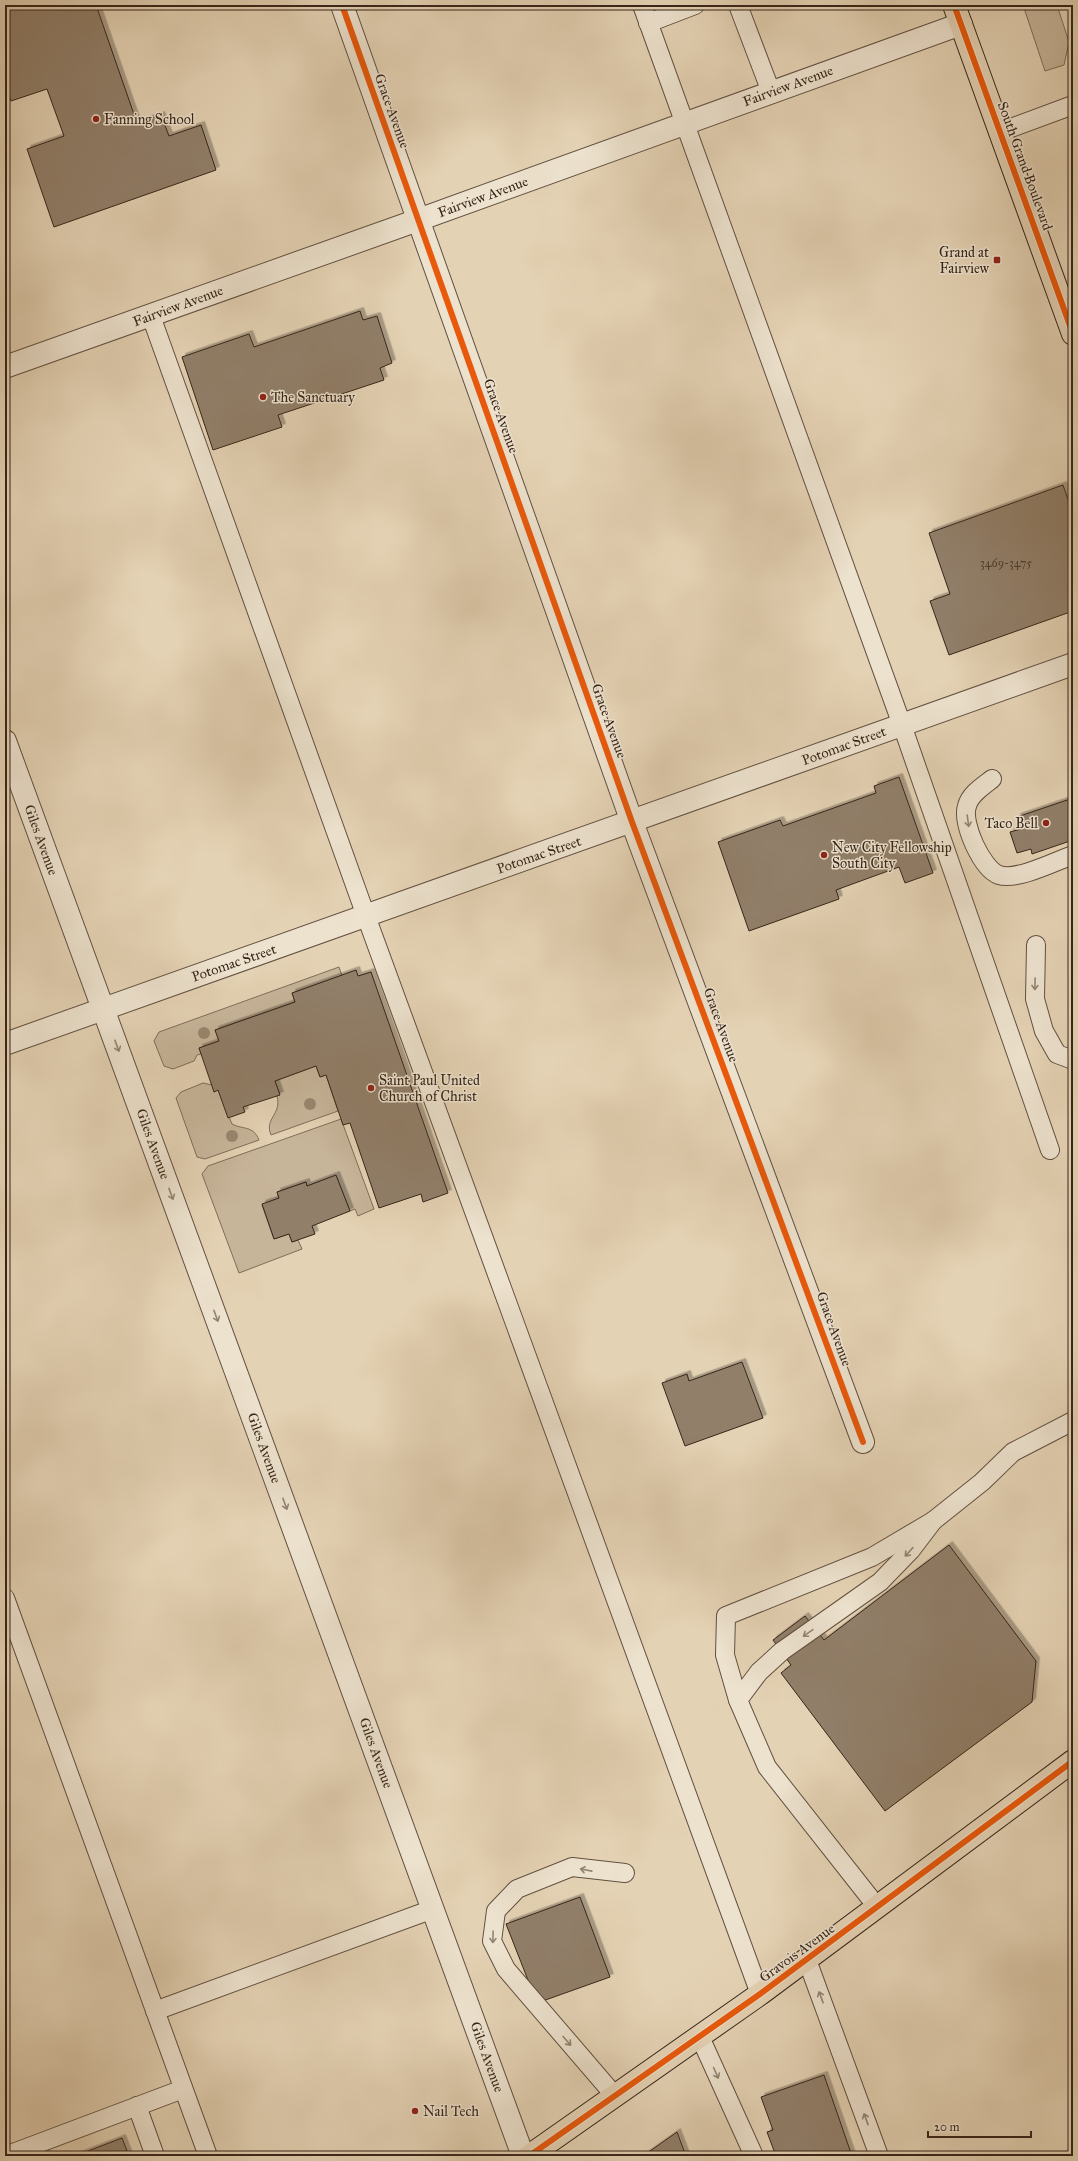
<svg xmlns="http://www.w3.org/2000/svg" width="1078" height="2161" viewBox="0 0 1078 2161" font-family="'IM FELL Great Primer',serif">
	<style>
		.green { fill: #c7b59a; stroke: #7f6d5a }
		.building { fill: #917f6a; stroke: #372519; filter: url(#shadow) }
		.lines { fill: none; stroke-linecap: round; stroke-linejoin: round }
		.service-casing { stroke: #625040; stroke-width: 20 }
		.minor-casing { stroke: #625040; stroke-width: 24 }
		.primary-casing { stroke: #372519; stroke-width: 24 }
		.service { stroke: #ede2ce; stroke-width: 18 }
		.minor { stroke: #ede2ce; stroke-width: 22 }
		.primary { stroke: #e4d2b4; stroke-width: 22 }
		.cycleway-casing { stroke: #ede2ce; stroke-width: 8 }
		.cycleway { stroke: #e8590c; stroke-width: 6 }
		.tree { fill: #998770 }
		.oneway { stroke: #928474 }
		.poi-dot { fill: #8f2418; stroke: #ede2ce; stroke-width: 1.5 }
		.labels { text-anchor: middle; dominant-baseline: central; stroke-width: 3; stroke-linejoin: round; paint-order: stroke }
		.number-label { font-size: 12px; fill: #4e3c2d }
		.street-label { font-size: 14px; fill: #372519; stroke: #ede2ce }
		.poi-label { font-size: 14px; fill: #372519; stroke: #ede2ce; text-anchor: start }
	</style>
	<defs>
		<filter id="shadow"><feDropShadow dx="3.5" dy="-3.5" stdDeviation="0" flood-color="#0004"/></filter>
	</defs>
	<rect width="100%" height="100%" fill="#e4d2b4"/>
	<filter id="stains"><feTurbulence type="fractalNoise" baseFrequency=".005" numOctaves="4"/><feColorMatrix values="0 0 0 0 .2 0 0 0 0 .09 0 0 0 0 .02 0 0 0 .5 -.17"/></filter>
	<radialGradient id="worn" r=".72"><stop offset=".6" stop-color="#630" stop-opacity="0"/><stop offset="1" stop-color="#630" stop-opacity=".3"/></radialGradient>
	<g class="green">
		<path d="M1023 5H1057L1069 42 1064 65 1045 71Z"/>
		<path d="M339 967 342 976 292 993 295 1002 215 1030 219 1041 199 1048 201 1054 197 1055 194 1061 173 1069 164 1066 154 1041 159 1032Z"/>
		<path d="M316 1066 320 1077 326 1075 338 1111 271 1135C264 1118 282 1115 277 1096L280 1094 275 1081Z"/>
		<path d="M203 1083 212 1085 214 1092 218 1090 232 1124C243 1130 253 1125 259 1140L205 1159 197 1157 176 1098 181 1092Z"/>
		<path d="M341 1119 374 1209 358 1216 355 1209 350 1211 336 1176 307 1186 306 1182 277 1192 279 1198 262 1205 274 1239 289 1234 292 1242 298 1240 302 1249 239 1273 202 1174 208 1166Z"/>
	</g>
	<g class="building">
		<path d="M5 5H96L137 123 161 115 169 136 201 125 216 170 54 227 27 149 64 136 47 89 11 101 5 85Z"/>
		<path d="M360 311 363 320 377 316 392 363 380 368 384 380 278 415 282 427 213 450 182 357 249 334 254 347Z"/>
		<path d="M1063 485 1073 514V611L949 655 930 601 950 594 929 533Z"/>
		<path d="M899 777 933 873 905 883 899 867 836 890 839 899 749 931 718 842 780 820 783 826 876 793 874 786Z"/>
		<path d="M1073 798V840L1032 854 1031 849 1017 853 1010 832 1021 829 1017 817Z"/>
		<path d="M356 970 358 976 371 972 448 1193 423 1202 421 1194 379 1208 350 1123 343 1125 326 1075 320 1077 316 1066 275 1081 280 1095 243 1107 245 1112 228 1118 218 1090 214 1092 199 1048 219 1041 215 1030 295 1002 292 993Z"/>
		<path d="M336 1175 350 1211 312 1226 315 1234 292 1242 289 1234 274 1239 262 1204 279 1198 277 1192 306 1182 307 1186Z"/>
		<path d="M742 1362 763 1418 685 1446 662 1383 687 1374 689 1381Z"/>
		<path d="M949 1545 1036 1661 1032 1702 885 1811 781 1673 791 1665 773 1640 805 1616 824 1640Z"/>
		<path d="M580 1897 610 1977 537 2003 506 1924Z"/>
		<path d="M824 2075 852 2156H776L767 2132 773 2130 761 2097Z"/>
		<path d="M677 2132 686 2156H643Z"/>
		<path d="M122 2138 129 2156H75Z"/>
		<path d="M46 2153 47 2156H38Z"/>
	</g>
	<g class="lines">
		<defs>
			<g id="service">
				<path d="M642 5 902 725 1050 1150"/>
				<path d="M738 5 771 92"/>
				<path d="M648 23 695 5"/>
				<path d="M1000 132 1073 105"/>
				<path d="M151 316 366 916 760 1994"/>
				<path d="M992 779C983 786 970 794 967 806 961 823 982 869 999 875 1017 881 1056 861 1073 855"/>
				<path d="M1036 945 1035 999 1044 1031 1057 1054 1073 1060"/>
				<path d="M5 1598 208 2156"/>
				<path d="M738 1700 725 1655 726 1616 872 1557 933 1521 982 1482 1013 1452 1073 1421"/>
				<path d="M878 1908 767 1767 738 1700 759 1672 782 1651 880 1582 911 1550 933 1521"/>
				<path d="M807 1960 879 2156"/>
				<path d="M155 2011 433 1909"/>
				<path d="M700 2037 754 2156"/>
				<path d="M615 2096 506 1969 492 1941 496 1911 517 1889 572 1867 625 1873"/>
				<path d="M137 2106 155 2156"/>
				<path d="M5 2156 183 2089"/>
			</g>
			<g id="minor">
				<path d="M342 5 632 822 863 1442"/>
				<path d="M5 367 418 220 961 24"/>
				<path d="M5 741 523 2156"/>
				<path d="M5 1044 1073 664"/>
			</g>
			<g id="primary">
				<path d="M954 5 1073 334"/>
				<path d="M529 2156 760 1994 1073 1761"/>
			</g>
		</defs>
		<use href="#service" class="service-casing"/>
		<use href="#minor" class="minor-casing"/>
		<use href="#primary" class="primary-casing"/>
		<use href="#service" class="service"/>
		<use href="#minor" class="minor"/>
		<use href="#primary" class="primary"/>
		<defs>
			<g id="cycleway">
				<path d="M342 5 632 822 863 1442"/>
				<path d="M954 5 1073 334"/>
				<path d="M529 2156 760 1994 1073 1761"/>
			</g>
		</defs>
		<use href="#cycleway" class="cycleway-casing"/>
		<use href="#cycleway" class="cycleway"/>
	</g>
	<g class="tree">
		<circle cx="204" cy="1033" r="6"/>
		<circle cx="310" cy="1104" r="6"/>
		<circle cx="232" cy="1136" r="6"/>
	</g>
	<defs><path id="oneway-shaft" d="M-6 0H5M1.5-3L5.5 0L1.5 3" fill="none" stroke-width="1.6" stroke-linecap="round" stroke-linejoin="round"/></defs>
	<g class="oneway">
		<use href="#oneway-shaft" transform="translate(968 821) rotate(82)"/>
		<use href="#oneway-shaft" transform="translate(1035 984) rotate(91)"/>
		<use href="#oneway-shaft" transform="translate(117 1046) rotate(70)"/>
		<use href="#oneway-shaft" transform="translate(171 1194) rotate(70)"/>
		<use href="#oneway-shaft" transform="translate(216 1316) rotate(70)"/>
		<use href="#oneway-shaft" transform="translate(285 1504) rotate(70)"/>
		<use href="#oneway-shaft" transform="translate(909 1552) rotate(132)"/>
		<use href="#oneway-shaft" transform="translate(808 1633) rotate(145)"/>
		<use href="#oneway-shaft" transform="translate(586 1870) rotate(-169)"/>
		<use href="#oneway-shaft" transform="translate(493 1937) rotate(91)"/>
		<use href="#oneway-shaft" transform="translate(821 1997) rotate(-110)"/>
		<use href="#oneway-shaft" transform="translate(567 2041) rotate(49)"/>
		<use href="#oneway-shaft" transform="translate(716 2073) rotate(66)"/>
		<use href="#oneway-shaft" transform="translate(866 2119) rotate(-110)"/>
	</g>
	<g class="poi-dot">
		<circle cx="96" cy="119" r="4"/>
		<rect x="993" y="256" width="8" height="8" rx="2"/>
		<circle cx="263" cy="397" r="4"/>
		<circle cx="1046" cy="823" r="4"/>
		<circle cx="824" cy="855" r="4"/>
		<circle cx="371" cy="1088" r="4"/>
		<circle cx="415" cy="2111" r="4"/>
	</g>
	<g class="labels">
		<g class="number-label">
			<text x="1006" y="563">3469-3475</text>
		</g>
		<g class="street-label">
			<text transform="translate(788 86) rotate(-20)">Fairview Avenue</text>
			<text transform="translate(392 111) rotate(70)">Grace Avenue</text>
			<text transform="translate(1025 166) rotate(70)">South Grand Boulevard</text>
			<text transform="translate(483 197) rotate(-20)">Fairview Avenue</text>
			<text transform="translate(178 306) rotate(-20)">Fairview Avenue</text>
			<text transform="translate(501 416) rotate(70)">Grace Avenue</text>
			<text transform="translate(609 721) rotate(70)">Grace Avenue</text>
			<text transform="translate(844 746) rotate(-20)">Potomac Street</text>
			<text transform="translate(41 840) rotate(70)">Giles Avenue</text>
			<text transform="translate(539 855) rotate(-19)">Potomac Street</text>
			<text transform="translate(234 963) rotate(-19)">Potomac Street</text>
			<text transform="translate(721 1025) rotate(70)">Grace Avenue</text>
			<text transform="translate(153 1144) rotate(70)">Giles Avenue</text>
			<text transform="translate(834 1329) rotate(70)">Grace Avenue</text>
			<text transform="translate(264 1448) rotate(70)">Giles Avenue</text>
			<text transform="translate(376 1753) rotate(70)">Giles Avenue</text>
			<text transform="translate(797 1953) rotate(-36)">Gravois Avenue</text>
			<text transform="translate(487 2057) rotate(70)">Giles Avenue</text>
		</g>
		<g class="poi-label">
			<text x="104" y="119">Fanning School</text>
			<text x="989" y="252" text-anchor="end">Grand at<tspan x="989" dy="16">Fairview</tspan></text>
			<text x="271" y="397">The Sanctuary</text>
			<text x="1038" y="823" text-anchor="end">Taco Bell</text>
			<text x="832" y="847">New City Fellowship<tspan x="832" dy="16">South City</tspan></text>
			<text x="379" y="1080">Saint Paul United<tspan x="379" dy="16">Church of Christ</tspan></text>
			<text x="423" y="2111">Nail Tech</text>
		</g>
	</g>
	<rect width="1078" height="2161" fill="none" stroke="#e4d2b4" stroke-width="20"/>
	<rect x="6" y="6" width="1066" height="2149" fill="none" stroke="#372519" stroke-width="2"/>
	<rect x="10" y="10" width="1058" height="2141" fill="none" stroke="#372519"/>
	<path d="M928 2131v6h103v-6" fill="none" stroke="#372519" stroke-width="2"/>
	<text x="934" y="2131" font-size="12" fill="#372519" stroke="#ede2ce" stroke-width="3" paint-order="stroke">20 m</text>
	<rect width="100%" height="100%" filter="url(#stains)"/>
	<rect width="100%" height="100%" fill="url(#worn)"/>
</svg>
